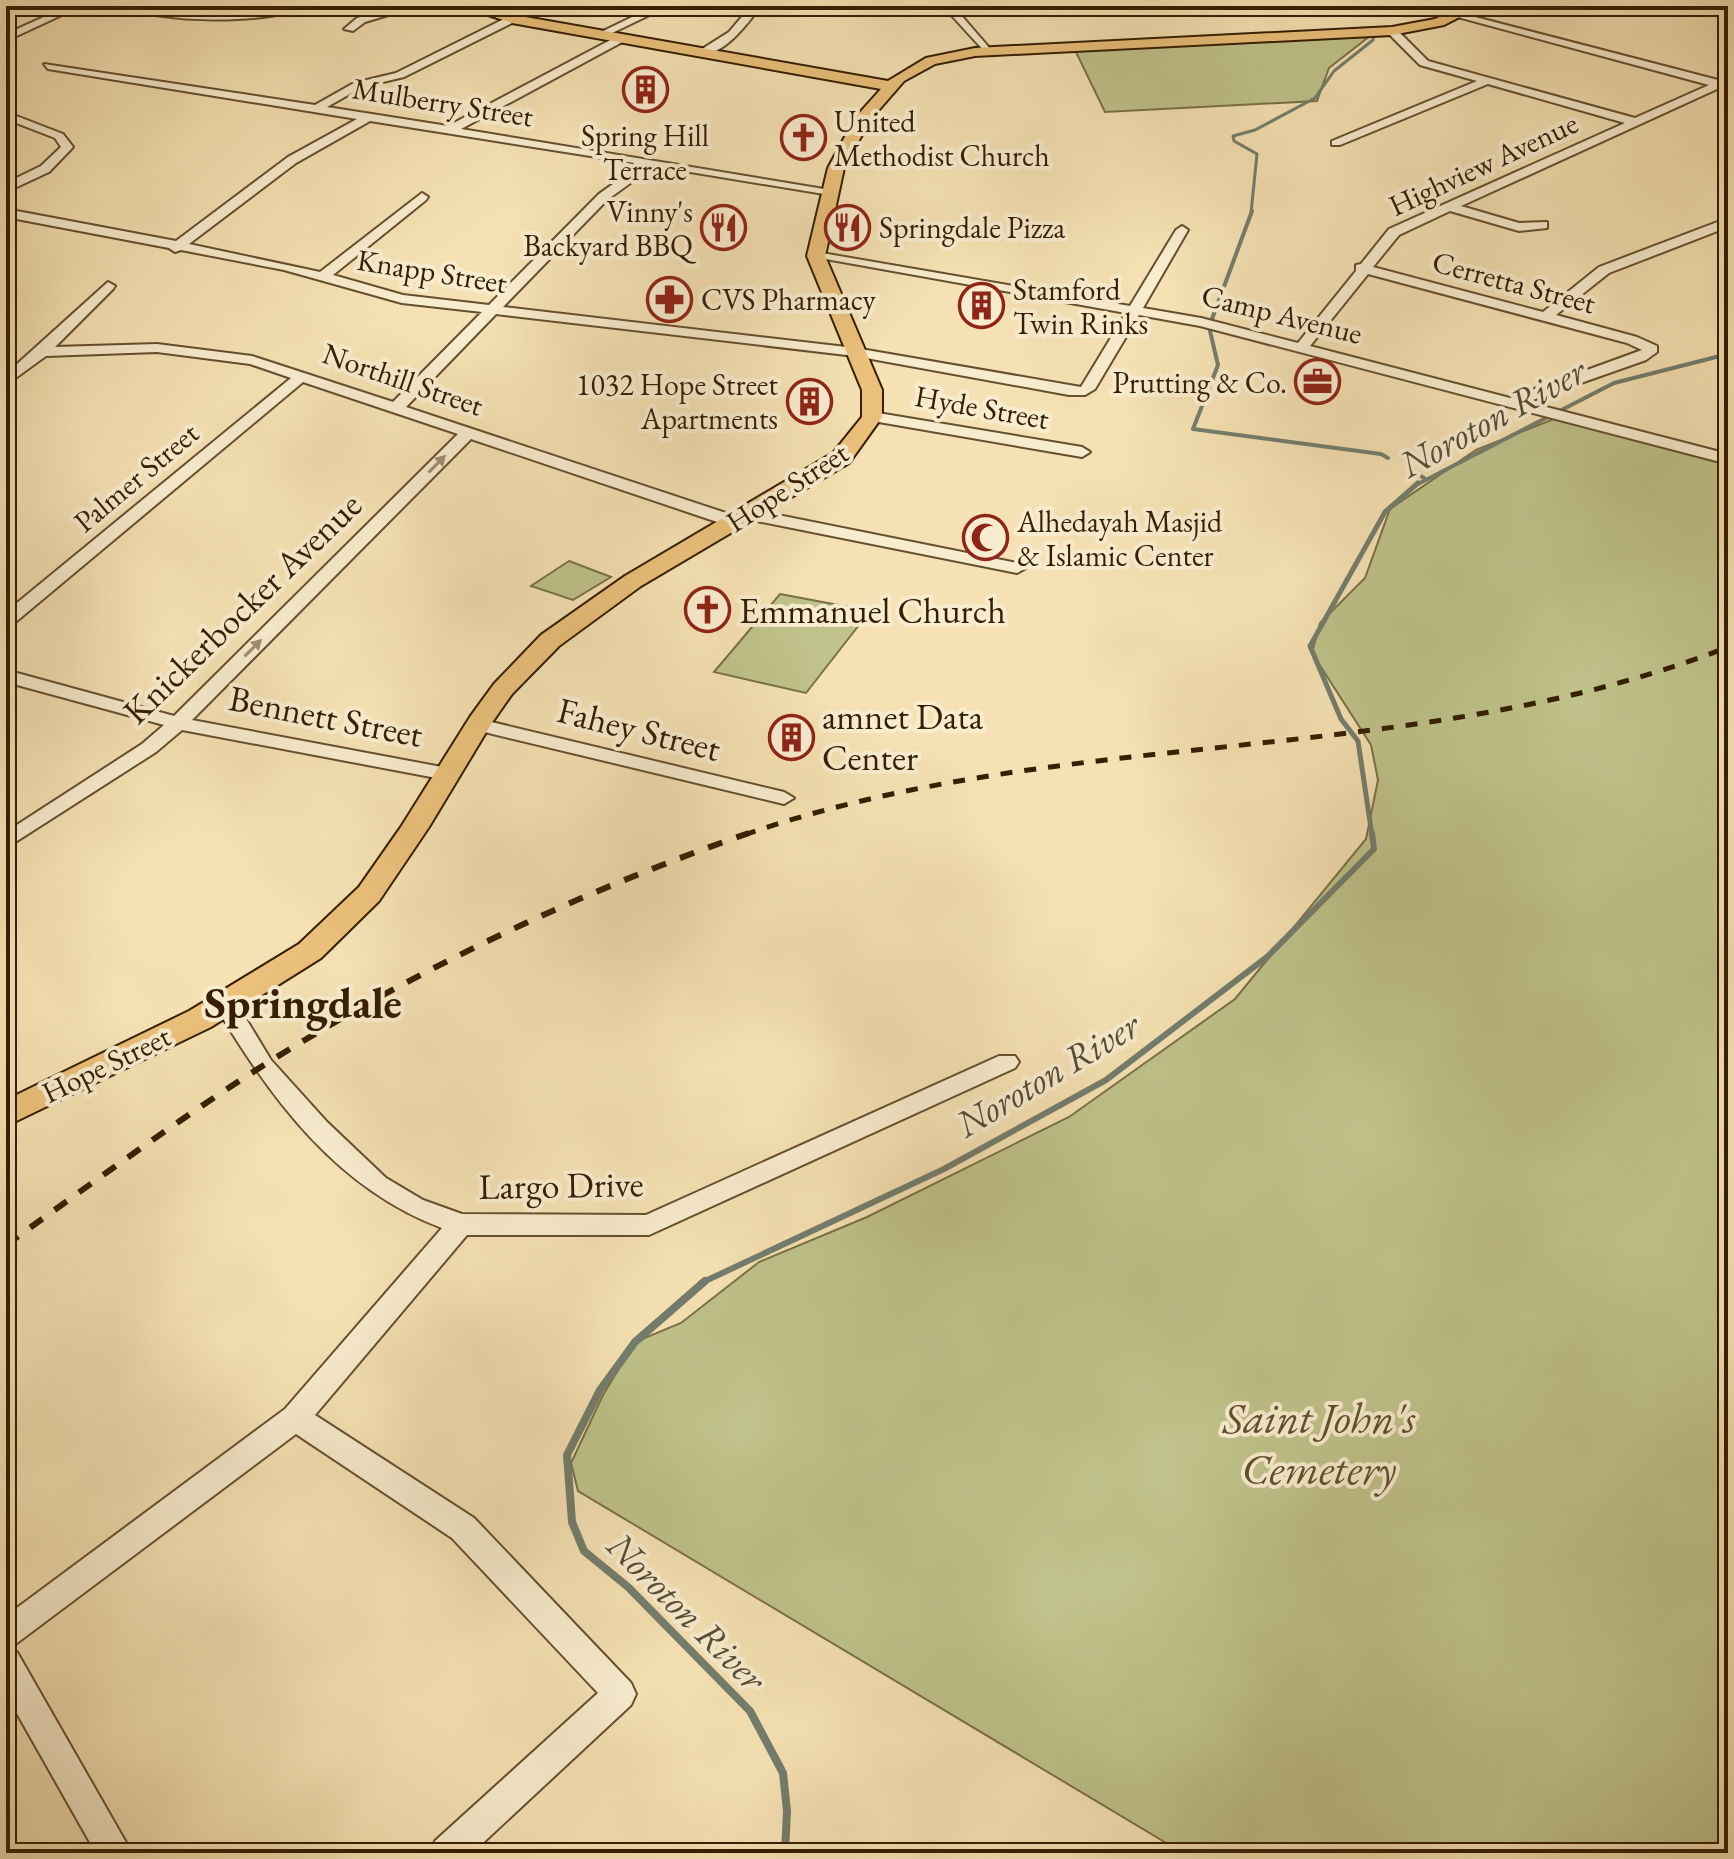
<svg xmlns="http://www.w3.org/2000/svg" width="1734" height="1859" viewBox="0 0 1734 1859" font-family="'EB Garamond',serif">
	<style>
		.green { fill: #bfc28a; stroke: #7a7046; stroke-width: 2 }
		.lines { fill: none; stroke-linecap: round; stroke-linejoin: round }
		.stream-far4 { stroke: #737d6c; stroke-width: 3 }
		.stream-far3 { stroke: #737d6c; stroke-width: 4 }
		.stream-far2 { stroke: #737d6c; stroke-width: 5 }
		.stream-far1 { stroke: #737d6c; stroke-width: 6 }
		.stream { stroke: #737d6c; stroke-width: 8 }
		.minor-casing { stroke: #654f2e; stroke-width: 4 }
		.major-casing { stroke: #351e02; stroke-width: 4 }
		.minor { fill: #f8ecce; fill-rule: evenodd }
		.major { fill: #eac07a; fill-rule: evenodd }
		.rail-far1 { stroke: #351e02; stroke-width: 5; stroke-dasharray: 12 12; stroke-linecap: butt }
		.rail { stroke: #351e02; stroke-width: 6; stroke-dasharray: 15 15; stroke-linecap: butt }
		.oneway { fill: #a08f72 }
		.labels { text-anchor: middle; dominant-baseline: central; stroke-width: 8; stroke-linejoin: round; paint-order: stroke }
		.far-street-label { font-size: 30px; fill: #351e02; stroke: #f8ecce }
		.far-poi-label { font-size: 30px; fill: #351e02; stroke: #f8ecce; text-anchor: start }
		.street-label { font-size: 36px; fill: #351e02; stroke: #f8ecce }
		.poi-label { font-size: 36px; fill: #351e02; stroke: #f8ecce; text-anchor: start }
		.water-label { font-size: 38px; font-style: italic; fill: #544d37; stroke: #f8ecce }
		.district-label { font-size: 44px; font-weight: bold; fill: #351e02; stroke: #f8ecce }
		.near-park-label { font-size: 44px; font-style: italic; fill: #5e4f2b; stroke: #f8ecce }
	</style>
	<rect width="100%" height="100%" fill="#f5e1b3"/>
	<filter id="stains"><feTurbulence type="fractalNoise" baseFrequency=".0025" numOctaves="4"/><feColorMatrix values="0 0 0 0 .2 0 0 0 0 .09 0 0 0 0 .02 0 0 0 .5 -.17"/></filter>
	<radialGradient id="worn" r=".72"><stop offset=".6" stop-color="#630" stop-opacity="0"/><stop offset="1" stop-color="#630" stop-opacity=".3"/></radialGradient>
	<g class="green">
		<path d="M1370 36 1329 68 1317 101 1105 112 1075 50Z"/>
		<path d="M1561 416 1728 463V1853H1183L578 1491 571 1463 603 1395 635 1342 681 1323 759 1262 867 1217 1069 1117 1235 999 1366 839 1378 780 1371 745 1312 653 1320 623 1365 578 1390 509 1476 450Z"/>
		<path d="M569 561 611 577 573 600 531 586Z"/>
		<path d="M780 594 870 611 806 693 714 672Z"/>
	</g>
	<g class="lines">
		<path class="stream-far4" d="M1251 213 1257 154 1234 141 1233 136 1255 130 1315 98 1334 71 1373 40 1374 35"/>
		<g class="stream-far3">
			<path d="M1212 319 1252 211"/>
			<path d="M1210 331 1218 365 1193 429 1381 454 1388 458"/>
			<path d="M1409 469 1424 478"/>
			<path d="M1416 485 1614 383 1728 354"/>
		</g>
		<path class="stream-far2" d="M1372 835 1358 741 1341 719 1310 646 1385 512 1418 483"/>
		<path class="stream-far1" d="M701 1283 944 1169 1106 1080 1267 957 1374 849 1372 833"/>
		<path class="stream" d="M705 1281 635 1342 600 1390 567 1455 572 1522 584 1551 628 1587 750 1711 783 1773 787 1811 785 1853"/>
		<defs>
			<g id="minor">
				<path d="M68 6H81L6 41V34Z"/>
				<path d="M126 6 237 15 303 6C274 25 154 23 126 6Z"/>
				<path d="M402 6H418L365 22 353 31 344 29 357 18Z"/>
				<path d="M655 6H668L606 36 597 34Z"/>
				<path d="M751 6H761C747 24 724 56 699 55V51L729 32Z"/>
				<path d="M943 6 955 8 1076 6 960 14 992 51 987 54Z"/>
				<path d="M1417 6H1433L1718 80 1728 77V84L1461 206 1519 223 1547 222V228L1519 231 1450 211 1399 235 1373 267 1543 312 1599 267 1728 218V227L1609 273 1556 315 1637 337 1657 346V352L1646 360 1527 402 1728 454V464L1200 326 1139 315 1095 389 1085 395H1069L855 356 496 314 406 407 741 518V526H729L471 439 192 720 447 768 457 774 454 778 447 780 182 730 156 752 6 848V832L142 744 164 725 6 682V670L174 716 458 434 303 382 12 625 6 626V612L291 378 250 364 157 352 46 356 6 385V374L108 282 115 286 113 289 55 347 157 344 252 356 393 402 482 312 402 303 284 270 181 250 175 252 169 248 6 217V209L176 241 288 157 357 119 48 69 44 64 315 105 354 83 396 73 508 17H516V21L404 77 362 87 327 107 448 126 618 36H626V40L461 129 836 191 830 195 654 166 607 200 503 307 855 348 1081 387 1126 313 809 256 816 252 1130 306 1176 230 1182 226 1188 230 1143 308 1201 318 1298 343 1356 271V265L1361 264 1389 229 1625 123 1488 84 1340 145H1332V141L1477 81 1420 65 1388 33V29H1396L1428 61 1635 118 1709 85ZM370 121 641 164 599 194 489 305 403 295 333 275 426 200 428 197 422 193 320 272 189 244 296 163ZM1368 274 1627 343 1642 350 1510 398 1310 346Z"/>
				<path d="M6 112 63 134 73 147 49 172 6 192V183L41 166 61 147 55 138 6 119Z"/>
				<path d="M872 412 1082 447 1090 452 1082 457 867 420 864 417Z"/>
				<path d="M748 509 1017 563 1026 568 1017 573 742 518 740 514Z"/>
				<path d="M479 719 784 792 794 798 784 804 472 729 469 725 472 721Z"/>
				<path d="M226 997 234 999 271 1060 327 1122 386 1178 423 1200 462 1214 646 1215 999 1056H1015L1019 1062 1015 1068 649 1235H467L315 1415 474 1518 631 1683 636 1694 631 1705 472 1853H430L435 1841 598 1693 452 1538 296 1434 9 1649 17 1652 132 1853H96L6 1694V1616L285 1409 442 1228C337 1189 270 1098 215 1005Z"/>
			</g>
			<path id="major" d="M461 6H482L514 15 888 81 926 58 975 48 1392 27 1435 19 1463 6H1481L1444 25 1392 35 975 56 935 64 904 81 870 120 844 168 825 256 882 390V417L849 463 641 586 559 646 512 694 491 724 429 827 379 901 321 958 211 1027 6 1126V1100L189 1011 299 944 359 887 401 827 470 717 494 684 541 635 625 576 833 453 862 417V390L807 256 828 168 855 118 881 89 512 23Z"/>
		</defs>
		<use href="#minor" class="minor-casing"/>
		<use href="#major" class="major-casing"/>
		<use href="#minor" class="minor"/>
		<use href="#major" class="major"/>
		<path class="rail-far1" d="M744 835C1063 724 1413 770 1728 647"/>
		<path class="rail" d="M6 1245C91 1184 176 1121 264 1065 417 969 579 892 749 833"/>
	</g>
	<defs><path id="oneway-solid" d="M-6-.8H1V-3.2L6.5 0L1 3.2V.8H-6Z" transform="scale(2)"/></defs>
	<g class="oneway">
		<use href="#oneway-solid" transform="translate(437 464) rotate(-45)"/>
		<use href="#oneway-solid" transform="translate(253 648) rotate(-45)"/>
	</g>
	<defs>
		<symbol id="building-ring" viewBox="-11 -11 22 22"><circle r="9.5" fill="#f8ecce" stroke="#8f2418" stroke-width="1.5"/><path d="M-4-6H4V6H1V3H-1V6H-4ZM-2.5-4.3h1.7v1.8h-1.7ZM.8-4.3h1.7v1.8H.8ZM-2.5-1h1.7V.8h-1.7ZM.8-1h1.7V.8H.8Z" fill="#8f2418"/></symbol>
		<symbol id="church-ring" viewBox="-11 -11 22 22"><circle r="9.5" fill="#f8ecce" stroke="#8f2418" stroke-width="1.5"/><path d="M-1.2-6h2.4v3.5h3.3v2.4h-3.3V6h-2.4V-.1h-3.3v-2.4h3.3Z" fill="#8f2418"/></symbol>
		<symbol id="restaurant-ring" viewBox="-11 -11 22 22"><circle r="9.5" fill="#f8ecce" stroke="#8f2418" stroke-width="1.5"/><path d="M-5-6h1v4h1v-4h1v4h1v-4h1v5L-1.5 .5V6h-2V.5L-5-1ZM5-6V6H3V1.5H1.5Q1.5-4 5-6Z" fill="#8f2418"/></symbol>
		<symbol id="pharmacy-ring" viewBox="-11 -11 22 22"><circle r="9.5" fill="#f8ecce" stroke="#8f2418" stroke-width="1.5"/><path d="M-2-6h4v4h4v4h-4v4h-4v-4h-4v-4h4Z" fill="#8f2418"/></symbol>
		<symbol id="office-ring" viewBox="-11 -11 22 22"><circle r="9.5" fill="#f8ecce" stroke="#8f2418" stroke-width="1.5"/><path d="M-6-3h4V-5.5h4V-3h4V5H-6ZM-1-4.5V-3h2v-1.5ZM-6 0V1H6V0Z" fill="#8f2418"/></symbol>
		<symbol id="mosque-ring" viewBox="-11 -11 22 22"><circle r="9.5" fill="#f8ecce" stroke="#8f2418" stroke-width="1.5"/><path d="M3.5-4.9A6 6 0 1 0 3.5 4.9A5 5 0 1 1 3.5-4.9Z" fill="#8f2418"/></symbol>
	</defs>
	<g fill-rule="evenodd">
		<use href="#building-ring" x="620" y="64" width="51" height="51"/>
		<use href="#church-ring" x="778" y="112" width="51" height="51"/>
		<use href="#restaurant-ring" x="822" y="202" width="51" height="51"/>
		<use href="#restaurant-ring" x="698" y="202" width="51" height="51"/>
		<use href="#pharmacy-ring" x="644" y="274" width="51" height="51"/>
		<use href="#building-ring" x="956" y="280" width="51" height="51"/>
		<use href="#office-ring" x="1292" y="356" width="51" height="51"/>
		<use href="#building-ring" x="784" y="376" width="51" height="51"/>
		<use href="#mosque-ring" x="960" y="512" width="51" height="51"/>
		<use href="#church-ring" x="682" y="584" width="51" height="51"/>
		<use href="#building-ring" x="766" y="712" width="51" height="51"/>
	</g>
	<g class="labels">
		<g class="far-street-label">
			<text transform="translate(443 102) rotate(9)">Mulberry Street</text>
			<text transform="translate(1483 164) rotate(-25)">Highview Avenue</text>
			<text transform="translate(432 271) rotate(9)">Knapp Street</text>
			<text transform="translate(1514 282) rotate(15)">Cerretta Street</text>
			<text transform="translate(1282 314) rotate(14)">Camp Avenue</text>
			<text transform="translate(403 379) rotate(19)">Northill Street</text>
			<text transform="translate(982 407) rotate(10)">Hyde Street</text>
			<text transform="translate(136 477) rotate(-40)">Palmer Street</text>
			<text transform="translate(787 487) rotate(-33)">Hope Street</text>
			<text transform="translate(106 1064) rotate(-26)">Hope Street</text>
		</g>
		<g class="far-poi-label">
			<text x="834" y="121">United<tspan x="834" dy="34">Methodist Church</tspan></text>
			<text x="645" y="135" text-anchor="middle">Spring Hill<tspan x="645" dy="34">Terrace</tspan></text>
			<text x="693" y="211" text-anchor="end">Vinny's<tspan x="693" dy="34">Backyard BBQ</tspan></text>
			<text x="879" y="227">Springdale Pizza</text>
			<text x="1013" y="289">Stamford<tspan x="1013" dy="34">Twin Rinks</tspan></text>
			<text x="701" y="299">CVS Pharmacy</text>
			<text x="1287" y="382" text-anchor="end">Prutting &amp; Co.</text>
			<text x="778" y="384" text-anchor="end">1032 Hope Street<tspan x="778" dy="34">Apartments</tspan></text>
			<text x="1017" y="521">Alhedayah Masjid<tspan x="1017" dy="34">&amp; Islamic Center</tspan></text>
		</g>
		<g class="street-label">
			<text transform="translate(242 608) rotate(-44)">Knickerbocker Avenue</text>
			<text transform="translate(326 716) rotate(11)">Bennett Street</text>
			<text transform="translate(639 729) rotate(14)">Fahey Street</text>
			<text transform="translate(561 1185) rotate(-1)">Largo Drive</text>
		</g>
		<g class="poi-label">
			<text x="739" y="610">Emmanuel Church</text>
			<text x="822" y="716">amnet Data<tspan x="822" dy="41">Center</tspan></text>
		</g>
		<g class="water-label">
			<text transform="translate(1492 417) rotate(-29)">Noroton River</text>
			<text transform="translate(1047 1074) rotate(-31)">Noroton River</text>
			<text transform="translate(687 1611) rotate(45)">Noroton River</text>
		</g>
		<g class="district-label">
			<text x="303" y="1002">Springdale</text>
		</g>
		<g class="near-park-label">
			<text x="1319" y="1417">Saint John's<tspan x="1319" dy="51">Cemetery</tspan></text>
		</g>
	</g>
	<rect width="1734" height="1859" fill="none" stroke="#f5e1b3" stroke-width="32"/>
	<rect x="8" y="8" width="1718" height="1843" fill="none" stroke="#351e02" stroke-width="4"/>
	<rect x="16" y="16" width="1702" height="1827" fill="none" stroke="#351e02" stroke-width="2"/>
	<rect width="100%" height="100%" filter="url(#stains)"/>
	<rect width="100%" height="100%" fill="url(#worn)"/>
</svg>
